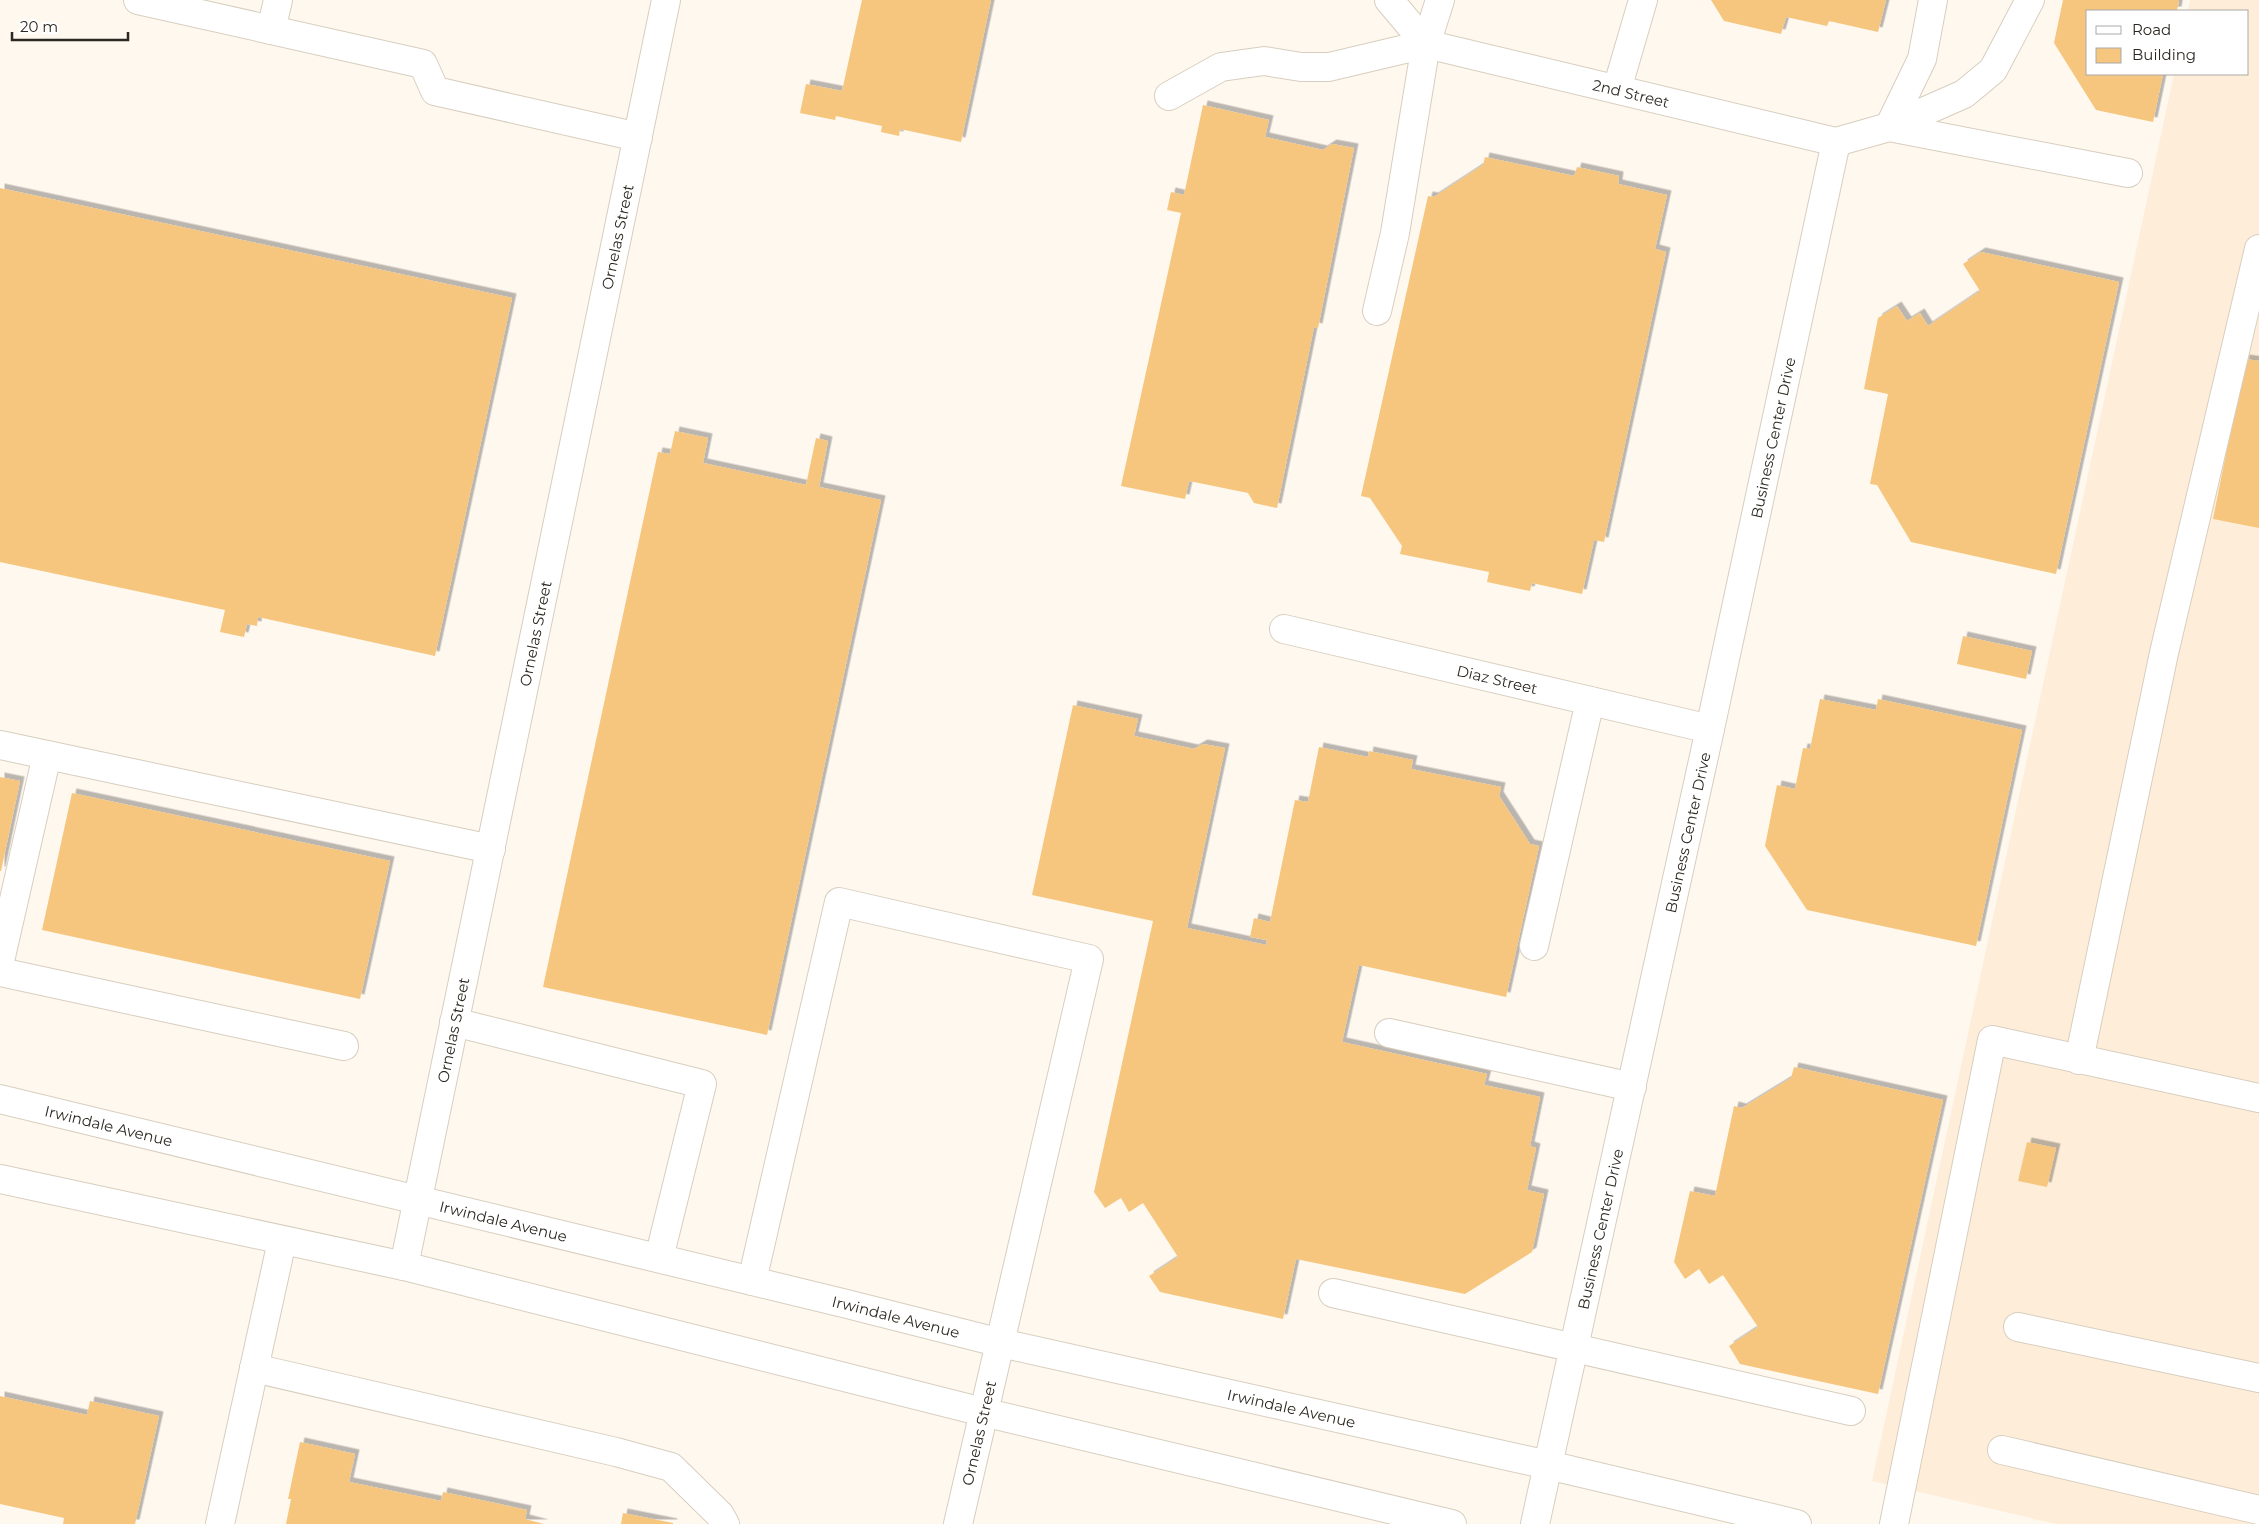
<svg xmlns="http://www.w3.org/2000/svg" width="2259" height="1524" viewBox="0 0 2259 1524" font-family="Montserrat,sans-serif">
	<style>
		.built { fill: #feeed9 }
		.building { fill: #f6c67e; filter: url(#shadow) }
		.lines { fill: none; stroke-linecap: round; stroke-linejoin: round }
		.minor-casing { stroke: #d8cebf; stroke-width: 30 }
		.major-casing { stroke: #d8cebf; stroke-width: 30 }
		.minor { stroke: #fff; stroke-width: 28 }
		.major { stroke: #fff; stroke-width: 28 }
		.labels { text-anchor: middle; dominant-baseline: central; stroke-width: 4.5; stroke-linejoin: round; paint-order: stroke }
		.street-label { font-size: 15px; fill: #2b2721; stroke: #fff }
	</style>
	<defs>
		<filter id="shadow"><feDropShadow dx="4.5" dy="-4.5" stdDeviation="0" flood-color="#0004"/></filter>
	</defs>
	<rect width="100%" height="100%" fill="#fef8ef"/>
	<path class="built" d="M2190 0H2259V1524H2056L1872 1481 2174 74H2248V11H2188Z"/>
	<g class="building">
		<path d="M862 0H991L961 142 900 129 899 136 881 132 882 126 836 116 835 120 800 113 806 84 842 91Z"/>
		<path d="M1711 0H1886L1878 32 1829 21 1827 26 1786 17 1781 34 1724 21Z"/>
		<path d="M2063 0H2179L2177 11H2088V74H2163L2153 122 2096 110 2054 43Z"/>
		<path d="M1203 105 1269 120 1265 137 1323 150 1332 144 1354 148 1318 328 1314 327 1277 508 1254 503 1248 493 1189 481 1185 499 1121 486 1181 213 1167 210 1171 192 1184 195Z"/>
		<path d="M1485 157 1574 176 1577 167 1619 176 1618 184 1667 195 1655 249 1666 252 1604 542 1594 540 1582 594 1532 583 1530 591 1487 582 1489 572 1400 554 1402 546 1370 498 1361 496 1428 196 1434 197 1483 165Z"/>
		<path d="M0 188 512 298 435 656 258 617 257 626 247 624 244 637 220 632 225 610 0 562Z"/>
		<path d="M1981 252 2119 282 2056 574 1911 542 1877 485 1870 484 1888 394 1864 389 1878 318 1897 306 1907 321 1920 313 1928 326 1980 291 1963 264Z"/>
		<path d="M2245 359 2259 361V528L2213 519Z"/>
		<path d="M675 431 708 438 703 463 806 485 816 438 828 441 819 487 881 500 767 1035 543 987 658 452 670 454Z"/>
		<path d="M1963 636 2032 651 2026 679 1957 664Z"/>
		<path d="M1820 699 1876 710 1878 699 2022 730 1976 946 1807 910 1765 846 1777 785 1795 789 1803 748 1810 749Z"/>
		<path d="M1073 705 1138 719 1134 736 1194 749 1203 744 1225 748 1187 928 1266 945 1267 940 1250 937 1254 918 1270 922 1295 800 1308 802 1319 747 1368 757 1369 751 1413 760 1411 769 1501 787 1499 796 1530 844 1539 846 1506 997 1359 965 1342 1042 1487 1074 1484 1085 1540 1097 1530 1146 1536 1148 1527 1190 1544 1194 1532 1252 1465 1294 1296 1259 1283 1319 1160 1292 1149 1276 1178 1257 1143 1203 1129 1212 1121 1198 1105 1208 1094 1192 1153 921 1032 895Z"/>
		<path d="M0 777 20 781 1 871H0Z"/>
		<path d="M72 793 390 861 360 999 42 930Z"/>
		<path d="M1794 1067 1943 1100 1878 1394 1740 1364 1729 1346 1758 1327 1723 1275 1709 1284 1699 1269 1685 1279 1674 1262 1690 1191 1715 1196 1734 1106 1742 1108 1791 1078Z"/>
		<path d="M2027 1142 2056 1148 2047 1187 2018 1181Z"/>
		<path d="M0 1396 87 1415 90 1401 159 1416 135 1524H63L64 1518 0 1504Z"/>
		<path d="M300 1442 355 1454 349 1482 441 1501 443 1492 527 1510 525 1519 544 1524H286L291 1499H288Z"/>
		<path d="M623 1513 673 1523V1524H621Z"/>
	</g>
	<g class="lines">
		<defs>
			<g id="minor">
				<path d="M138 0 423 64 435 91 638 137"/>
				<path d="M1389 0 1426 44"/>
				<path d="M271 30 278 0"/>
				<path d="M1617 89 1643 0"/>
				<path id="s1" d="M1169 96 1221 67 1264 61 1301 67H1329L1426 44 1836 142 1889 127 2128 173"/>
				<path d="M1889 127 1964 94 1993 70 2030 0"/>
				<path d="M1889 127 1922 59 1933 0"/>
				<path d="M1377 311 1395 233 1426 44 1440 0"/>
				<path id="s2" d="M1284 629 1710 729"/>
				<path d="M0 745 491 849"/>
				<path d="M1534 946 1590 701"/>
				<path d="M0 961 47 755"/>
				<path d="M0 972 344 1046"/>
				<path d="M454 1022 702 1084 659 1258"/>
				<path d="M1389 1033 1632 1087"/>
				<path d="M2079 1060 2164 653 2259 249"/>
				<path id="s3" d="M404 1266 666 0"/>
				<path d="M752 1281 839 902 1089 959 958 1524"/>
				<path d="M1333 1293 1851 1411"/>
				<path d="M2018 1327 2259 1378"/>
				<path d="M254 1368 616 1452 671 1467 720 1515 725 1524"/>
				<path d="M2002 1450 2259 1510"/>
				<path d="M220 1524 282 1241"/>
				<path id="s4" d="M1535 1524 1710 729 1836 142"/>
				<path d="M1894 1524 1992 1040 2259 1098"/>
			</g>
			<g id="major">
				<path id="s5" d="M0 1099 847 1304 1001 1343 1548 1465 1797 1524"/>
				<path d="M0 1179 404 1266 983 1412 1452 1524"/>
			</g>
		</defs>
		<use href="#minor" class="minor-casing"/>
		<use href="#major" class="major-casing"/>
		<use href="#minor" class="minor"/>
		<use href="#major" class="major"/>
	</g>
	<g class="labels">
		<g class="street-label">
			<text stroke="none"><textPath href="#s1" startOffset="479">2nd Street</textPath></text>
			<text stroke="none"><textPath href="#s3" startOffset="1051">Ornelas Street</textPath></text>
			<text stroke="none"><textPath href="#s4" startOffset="1112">Business Center Drive</textPath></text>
			<text stroke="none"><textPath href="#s3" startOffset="646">Ornelas Street</textPath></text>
			<text stroke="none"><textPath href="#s2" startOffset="219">Diaz Street</textPath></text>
			<text stroke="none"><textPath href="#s4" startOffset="708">Business Center Drive</textPath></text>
			<text stroke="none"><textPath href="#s3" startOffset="241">Ornelas Street</textPath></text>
			<text stroke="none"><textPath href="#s5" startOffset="112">Irwindale Avenue</textPath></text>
			<text stroke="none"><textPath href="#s5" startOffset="518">Irwindale Avenue</textPath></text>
			<text stroke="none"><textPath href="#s4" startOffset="302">Business Center Drive</textPath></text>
			<text stroke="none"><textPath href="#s5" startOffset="922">Irwindale Avenue</textPath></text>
			<text stroke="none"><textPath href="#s5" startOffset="1328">Irwindale Avenue</textPath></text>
			<text transform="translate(979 1433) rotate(-77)">Ornelas Street</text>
		</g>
	</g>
	<rect x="2086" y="10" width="162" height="65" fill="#ffffff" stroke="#aaa9a6"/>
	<rect x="2096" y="26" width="25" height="8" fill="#ffffff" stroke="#aaa9a6"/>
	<text x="2132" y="35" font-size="15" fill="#2b2721">Road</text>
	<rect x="2096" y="48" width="25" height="15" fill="#f6c67e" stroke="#aaa9a6"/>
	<text x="2132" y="60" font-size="15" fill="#2b2721">Building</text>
	<path d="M12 32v8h116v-8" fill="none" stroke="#2b2721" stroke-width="2.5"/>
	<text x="20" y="32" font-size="15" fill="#2b2721" stroke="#ffffff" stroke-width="4" paint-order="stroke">20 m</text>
</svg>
